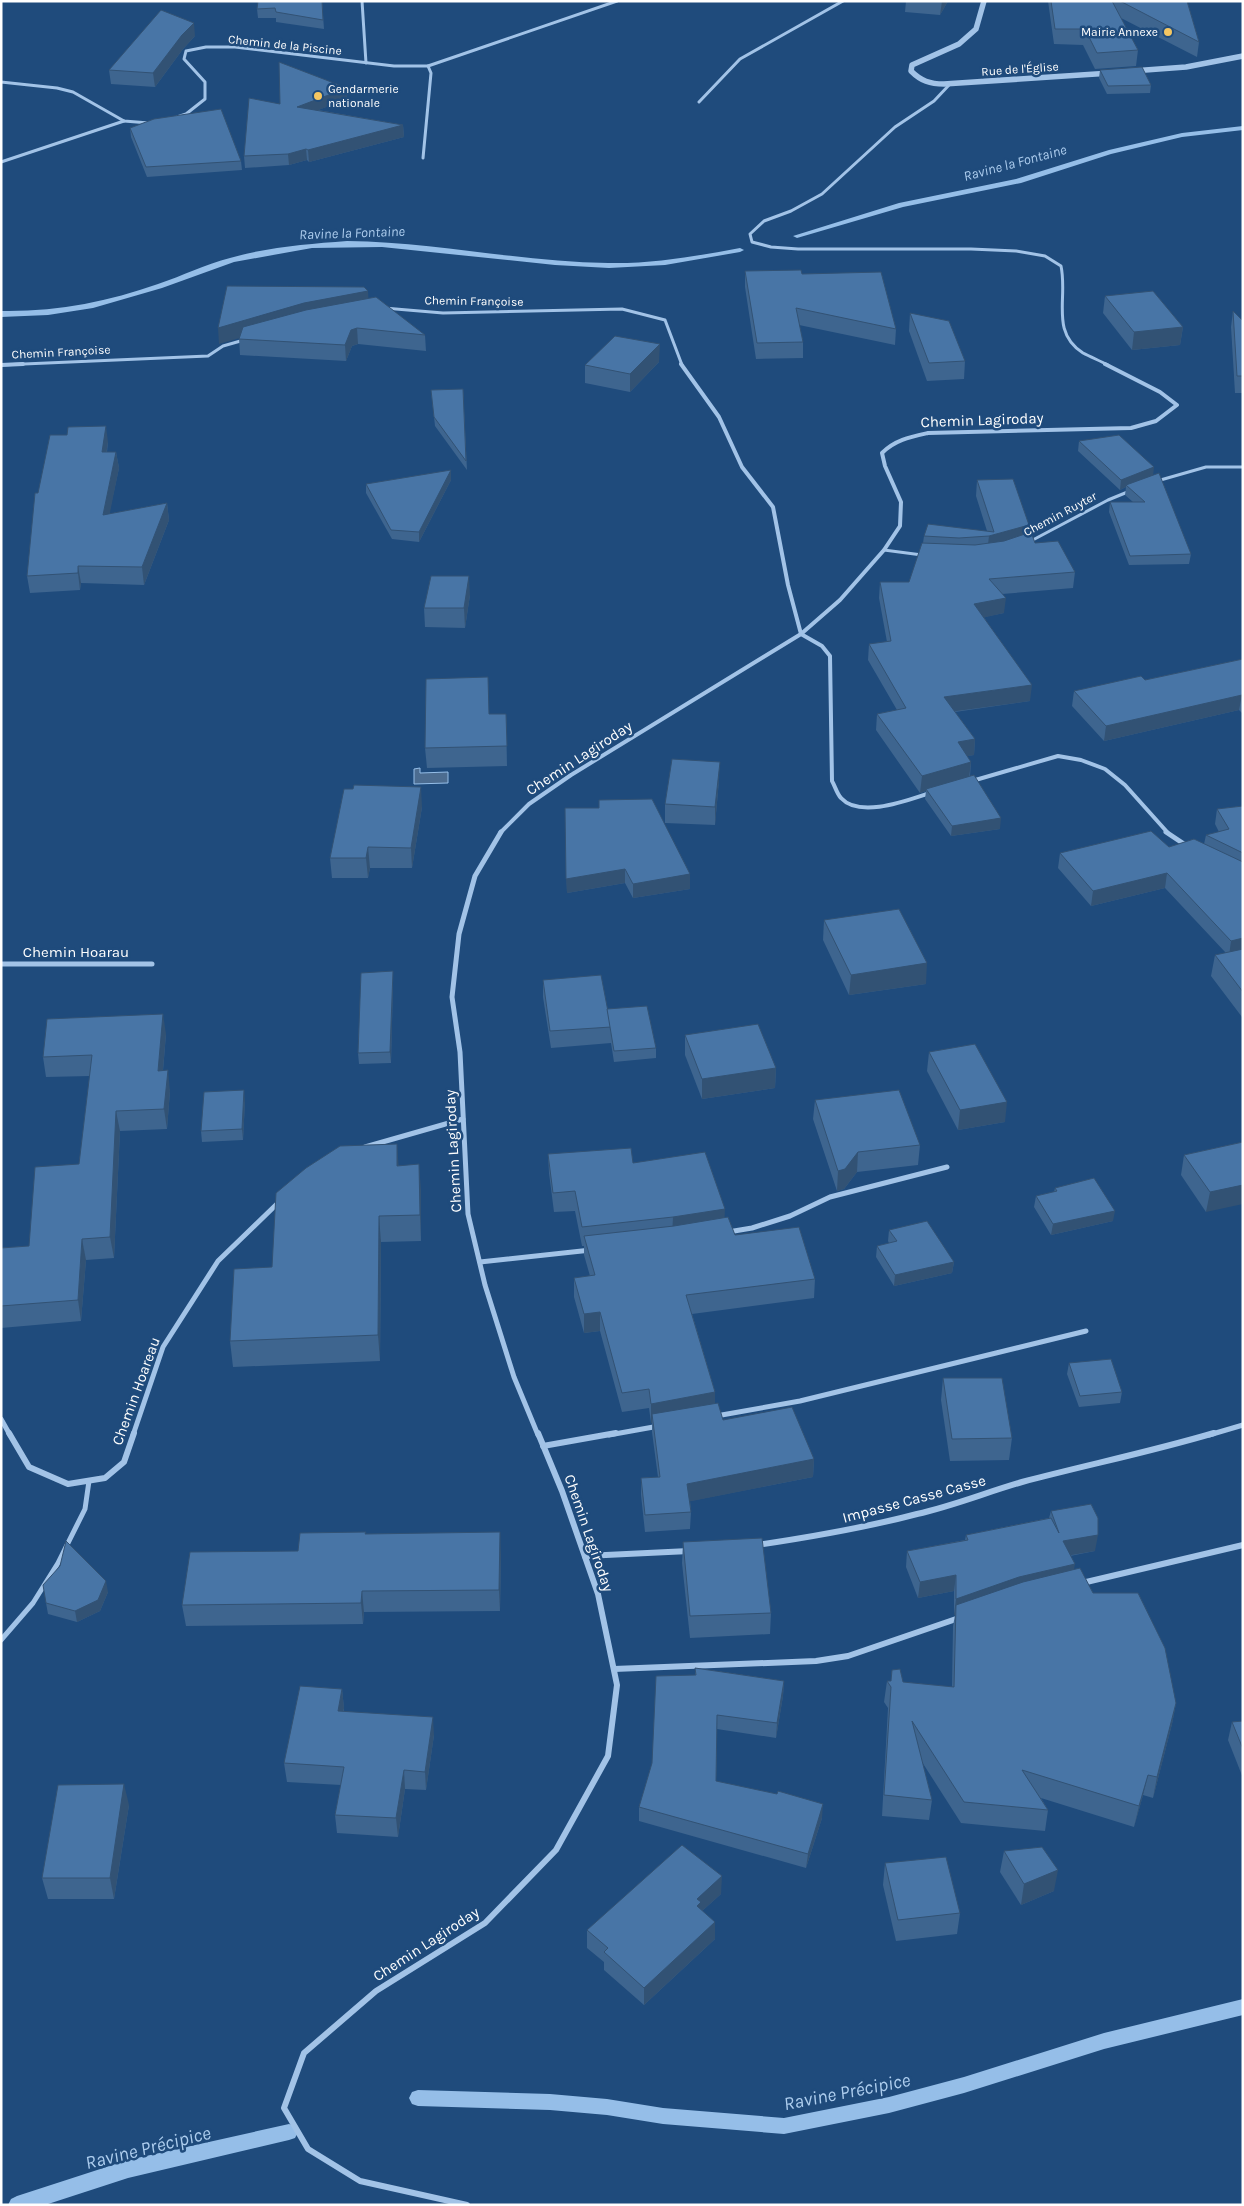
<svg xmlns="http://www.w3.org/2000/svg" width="1244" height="2206" viewBox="0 0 1244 2206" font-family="Karla,sans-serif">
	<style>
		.water { fill: #4c6c90; stroke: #95bee8 }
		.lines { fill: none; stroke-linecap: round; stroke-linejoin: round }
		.stream { fill: #95bee8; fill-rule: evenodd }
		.service-far1 { stroke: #a2c3e7; stroke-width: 3 }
		.service { stroke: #a2c3e7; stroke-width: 5 }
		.minor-far3 { stroke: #a2c3e7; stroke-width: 3 }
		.minor-far2 { stroke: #a2c3e7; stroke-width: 4 }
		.minor-far1 { stroke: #a2c3e7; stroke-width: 5 }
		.minor { stroke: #a2c3e7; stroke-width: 6 }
		.tertiary { stroke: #a2c3e7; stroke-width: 5.5 }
		.wall { fill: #3e658f }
		.shaded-wall { fill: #325274 }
		.building { fill: #4875a6; stroke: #325274 }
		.poi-dot { fill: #f4c662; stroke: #1f4b7c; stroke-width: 2 }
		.labels { text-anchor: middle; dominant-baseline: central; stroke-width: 5; stroke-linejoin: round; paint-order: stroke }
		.far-poi-label { font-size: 12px; fill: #fff; stroke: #1f4b7c; text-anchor: end }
		.far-street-label { font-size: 12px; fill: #fff; stroke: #1f4b7c }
		.far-water-label { font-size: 14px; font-style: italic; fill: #adcdee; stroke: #1f4b7c }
		.street-label { font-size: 15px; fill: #fff; stroke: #1f4b7c }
		.near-water-label { font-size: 19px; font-style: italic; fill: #adcdee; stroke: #1f4b7c }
	</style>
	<rect width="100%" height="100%" fill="#1f4b7c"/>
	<path class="water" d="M420 768V773L448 772V783L414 784V769Z"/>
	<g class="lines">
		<g class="stream">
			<path d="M1243 126V130L1182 137 1111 154 1021 183 903 207 797 238 793 236 899 203 1016 179 1109 150 1182 133Z"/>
			<path d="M347 241C435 242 521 262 608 263 653 264 697 256 740 248L744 250 740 252 665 265 609 268 555 265 382 247 312 248 234 262 162 288 93 308 48 315 1 317V311C56 312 107 302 158 284 182 276 206 264 230 258 268 247 308 244 347 241Z"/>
			<path d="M1243 1999V2015L1104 2049 964 2093 889 2113 784 2134 663 2124 607 2115 550 2110 418 2106 412 2104 409 2098 412 2092 418 2090 550 2094 607 2099 663 2108 784 2118 889 2097 964 2077 1104 2033Z"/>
			<path d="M289 2124 295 2126 298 2132 295 2138 289 2140 128 2178 45 2205H8L11 2199 17 2196 128 2160Z"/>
		</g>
		<g class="service-far1">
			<path d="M1157 481 1206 467H1243"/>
			<path d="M1029 542 1108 500 1130 491"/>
			<path d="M884 550 922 555"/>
		</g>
		<path class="service" d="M1 1640 33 1603 58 1563 85 1509 89 1481"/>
		<g class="minor-far3">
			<path d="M362 1 366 63"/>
			<path d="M1 82 57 88 73 92 124 121 149 123"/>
			<path d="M950 84 934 101 895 127 822 194 791 211 764 221 750 234 752 242 771 247 798 249H971L1016 251 1045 256 1061 266C1068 298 1050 332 1083 353 1091 357 1100 361 1108 365"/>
			<path d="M699 102 740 59 843 1"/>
			<path d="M177 117 186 114 205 99V82L184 59 186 51 206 47H235L394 66H428L617 1"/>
			<path d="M423 158 431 73 428 66"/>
			<path d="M1 162 124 121"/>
			<path d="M384 308 443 313 622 309 665 320 682 365"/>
			<path d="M1 365 208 356 223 346 244 340"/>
		</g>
		<g class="minor-far2">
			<path d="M681 364 719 417 742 467 773 507 788 585 801 634 822 646 830 656 832 781C835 786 837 794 841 798 860 819 908 800 930 793"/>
			<path d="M1 365 23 364"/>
			<path d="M972 781 1058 756 1081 760 1105 769 1125 785 1168 833"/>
			<path d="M500 833 529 804 571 775 801 634 840 600 884 550 900 526 901 502 885 466 882 453C895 440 910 437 928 433L1131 428 1156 421 1177 405 1160 392 1105 364"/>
		</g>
		<g class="minor-far1">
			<path d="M501 832 475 876 459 934 452 997 460 1052 468 1214 485 1285 514 1377 538 1435"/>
			<path d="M1166 832 1187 846"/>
			<path d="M1 964H152"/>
			<path d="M365 1147 463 1119"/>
			<path d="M728 1232 752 1228 790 1216 830 1197 947 1167"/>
			<path d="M480 1262 591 1250"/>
			<path d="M716 1416 800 1401 1086 1331"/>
			<path d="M1 1419 10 1435"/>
			<path d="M133 1435 163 1347 218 1261 280 1201"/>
			<path d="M609 1435 659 1426"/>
			<path d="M1209 1435 1243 1425"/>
		</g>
		<g class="minor">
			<path d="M9 1433 29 1467 68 1484 105 1478 124 1462 134 1433"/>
			<path d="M543 1446 616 1433"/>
			<path d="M757 1545C811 1537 864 1528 917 1514 953 1506 987 1492 1022 1482 1086 1465 1150 1452 1214 1433"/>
			<path d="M585 1556 689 1551"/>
			<path d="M1082 1583 1243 1545"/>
			<path d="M614 1669 816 1661 848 1656 959 1618"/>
			<path d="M467 2205 360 2181 308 2149 284 2108 304 2053 376 1991 485 1923 556 1850 608 1756 617 1685 598 1594 562 1491 538 1433"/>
		</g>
		<g class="tertiary">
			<path d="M984 1 976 29 959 44 912 65 911 71C921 81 930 84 944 84L1111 73"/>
			<path d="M1132 71 1186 67 1243 56"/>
		</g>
	</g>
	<g class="wall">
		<path d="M322 1 324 29 276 22V18H258L257 9Z"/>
		<path d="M906 1H948L940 15 905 12Z"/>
		<path d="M1048 1H1187L1199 42 1197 57 1121 18 1138 50 1136 66 1095 69 1083 45 1054 44Z"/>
		<path d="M195 36 183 49 155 87 111 84 109 70Z"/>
		<path d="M1100 70 1151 85 1150 93 1107 94 1099 78Z"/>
		<path d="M347 88V99L318 110 403 125 404 137 309 162 307 160 289 165 245 168 244 156 280 104Z"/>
		<path d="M130 128 241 161 242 170 147 177 131 137Z"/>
		<path d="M745 271 802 274 896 329 895 345 799 325 803 342V358L756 359 745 287Z"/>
		<path d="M1105 296 1183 327 1180 345 1132 350 1103 313Z"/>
		<path d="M369 298 425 335 426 351 358 344 352 346 346 361 240 355 239 338 219 344Z"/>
		<path d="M1233 311 1243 321V393H1235L1231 327Z"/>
		<path d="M910 313 965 361 964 379 927 381 909 331Z"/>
		<path d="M659 362 630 392 585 383V365Z"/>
		<path d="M463 389 467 470 435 426 431 390Z"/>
		<path d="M1079 441 1153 475 1191 554 1189 564 1129 565 1109 512 1110 502H1133L1125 495 1126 487 1120 490 1078 451Z"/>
		<path d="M108 442 107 452H116L119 468 109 514 167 503 169 520 144 585 81 583 80 590 30 593 27 576 38 493Z"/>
		<path d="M451 480 419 542 392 539 366 493V484Z"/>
		<path d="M977 480 1028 533 1035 543 1075 572 1073 588 1002 594 1004 613 984 617 1030 701 955 712 975 739 974 755 967 756 971 762 970 776 1000 829 951 836 925 799 926 791 920 793 876 730 877 714 897 710 868 660 869 644 887 642 879 598 880 582H909L923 543 924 536 987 531 976 496Z"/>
		<path d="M470 595 465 628 425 627 424 608Z"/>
		<path d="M1243 659V714L1239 710 1104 741 1072 706 1074 691 1145 680Z"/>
		<path d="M489 714H506L507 766 427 768 425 748Z"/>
		<path d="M719 780 715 825 665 823V804Z"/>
		<path d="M353 789 422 807 412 868H370L368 878H332L330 858Z"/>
		<path d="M1243 806V1017H1242L1211 976 1215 955 1226 953 1165 888 1091 906 1058 868 1060 853 1169 847 1204 844 1206 835 1219 832 1215 824 1217 809Z"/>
		<path d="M565 808 690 889 633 898 625 883 567 893Z"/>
		<path d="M824 920 926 984 849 995 823 940Z"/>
		<path d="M393 971V982L391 1063 359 1064 358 1053Z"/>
		<path d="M543 980 607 1009 656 1048V1058L614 1062 611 1043 551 1048 543 997Z"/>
		<path d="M166 1034 163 1071 170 1091 167 1129 120 1131 114 1258 86 1260 81 1321 1 1328V1248L29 1246 79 1164 90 1076 46 1077 43 1057Z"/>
		<path d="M685 1035 776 1068 775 1088 702 1099 685 1055Z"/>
		<path d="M929 1052 1005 1122 958 1130 927 1071Z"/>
		<path d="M815 1100 920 1145 918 1165 857 1172 844 1189 837 1191 813 1119Z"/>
		<path d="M245 1101 243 1140 202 1142 201 1131Z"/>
		<path d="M1243 1142 1206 1212 1181 1175 1184 1155Z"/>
		<path d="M548 1154 633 1163 725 1218 735 1235 815 1279 814 1298 692 1314 715 1392V1403L723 1420 814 1459 813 1477 690 1501 691 1512 690 1529 645 1532 641 1495V1478L658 1477 652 1432V1423H651L649 1408 622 1412 600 1331 584 1333 574 1297V1278L590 1276 584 1255V1246H582L575 1211 554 1212 549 1173Z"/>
		<path d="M398 1165 421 1190V1241L381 1242 380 1361 233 1367 230 1341 272 1267Z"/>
		<path d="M1055 1188 1113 1221 1051 1235 1034 1207 1036 1196 1054 1192Z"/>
		<path d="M889 1230 954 1262 952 1273 894 1286 876 1257 877 1246 889 1243 888 1241Z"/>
		<path d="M1069 1363 1122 1392 1120 1403 1079 1407 1067 1374Z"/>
		<path d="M943 1378 1012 1438 1009 1460 950 1461 941 1400Z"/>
		<path d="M1051 1511 1095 1551 1070 1556 1074 1570 1093 1593 1176 1703 1172 1724 1153 1798 1143 1795 1134 1827 1041 1798 1048 1810 1045 1831 961 1823 922 1762 932 1800 929 1820 882 1816 888 1708 884 1702 887 1681H891L892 1670 903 1682 952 1687 953 1626 955 1615H954V1591L918 1598 906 1567 907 1551 965 1540 966 1535 1049 1518Z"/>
		<path d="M366 1534 501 1554 500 1611 364 1612 363 1624 186 1626 182 1605 298 1551Z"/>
		<path d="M683 1542 771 1613 770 1634 690 1638 682 1563Z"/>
		<path d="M108 1592 100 1611 77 1622 48 1614 46 1603Z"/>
		<path d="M695 1668 784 1681 783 1696 776 1738 717 1729 716 1781 822 1818 806 1868 639 1821V1807L695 1675Z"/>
		<path d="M342 1689 344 1708V1711L434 1735 426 1790 405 1789 398 1837 337 1833 335 1815 341 1785 287 1782 284 1763Z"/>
		<path d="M1243 1721V1778L1228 1740 1232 1722Z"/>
		<path d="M129 1805 114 1899H48L42 1878Z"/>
		<path d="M1004 1851 1054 1891 1021 1905 1000 1872Z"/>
		<path d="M885 1863 960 1913 957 1934 896 1941 883 1885Z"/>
		<path d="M721 1894 702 1911 715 1939 644 2005 604 1970V1962L587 1948V1930Z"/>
	</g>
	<g class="shaded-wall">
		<path d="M942 1H948L940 15Z"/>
		<path d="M194 23 195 36 183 49 155 87 153 73 182 35Z"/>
		<path d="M347 88V99L298 118 297 107Z"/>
		<path d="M403 125 404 137 309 162 308 150Z"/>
		<path d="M306 149 307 160 289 165 288 154Z"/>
		<path d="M368 291 369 307 305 319 219 344 218 328 304 303Z"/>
		<path d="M1183 327 1180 345 1132 350 1134 332Z"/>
		<path d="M357 328 358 344 352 346 346 361 345 345 351 330Z"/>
		<path d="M660 344 659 362 630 392V374Z"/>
		<path d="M106 426 108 442 104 469 102 452Z"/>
		<path d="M116 452 119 468 106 532 103 515Z"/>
		<path d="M1154 467 1153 476 1126 485V487L1120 490 1121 480Z"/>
		<path d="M451 470V480L419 542V532Z"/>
		<path d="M167 503 169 520 144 585 142 567Z"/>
		<path d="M1029 525 1027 541 987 553 989 536Z"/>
		<path d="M78 566 81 583 80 590 78 573Z"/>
		<path d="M469 576 470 595 465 628 464 608Z"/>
		<path d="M1006 598 1004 613 973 620 974 604Z"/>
		<path d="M1032 685 1030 701 942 713 944 697Z"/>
		<path d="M1242 695 1239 710 1104 741 1106 726Z"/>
		<path d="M975 739 974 755 957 758 958 742Z"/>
		<path d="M720 762 719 780 715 825V807Z"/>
		<path d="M971 762 969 778 926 789V791L920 793 922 776Z"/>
		<path d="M421 787 422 807 412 868 411 848Z"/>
		<path d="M1001 818 1000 829 951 836 952 826Z"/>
		<path d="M368 847 370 868 368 878 366 858Z"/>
		<path d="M625 869V883L567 893 566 879Z"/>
		<path d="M1167 873 1165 888 1091 906 1093 891Z"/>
		<path d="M690 874V889L633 898V884Z"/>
		<path d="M1243 938V952L1229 956 1231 941Z"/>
		<path d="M927 963 926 984 849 995 851 975Z"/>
		<path d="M393 971V982L391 1063 390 1052Z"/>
		<path d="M163 1014 166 1034 161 1092 158 1071Z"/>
		<path d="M776 1068 775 1088 702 1099V1079Z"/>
		<path d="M168 1070 170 1091 167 1129 164 1109Z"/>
		<path d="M244 1090 245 1101 243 1140 242 1129Z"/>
		<path d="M1007 1102 1005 1122 958 1130 960 1110Z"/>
		<path d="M116 1111 120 1131 114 1258 110 1237Z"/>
		<path d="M397 1144 399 1170 397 1166Z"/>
		<path d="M858 1152 857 1172 844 1189 837 1191 838 1171Z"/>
		<path d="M419 1164 421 1190V1241L420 1215Z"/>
		<path d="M1243 1185V1204L1206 1212 1210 1192Z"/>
		<path d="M725 1209 724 1228 672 1237 673 1217Z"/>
		<path d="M1115 1211 1113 1221 1051 1235 1053 1224Z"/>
		<path d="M379 1216 381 1242 380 1361 378 1335Z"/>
		<path d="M82 1239 86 1260 81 1321 78 1300Z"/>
		<path d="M954 1262 952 1273 894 1286 895 1275Z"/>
		<path d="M600 1312V1331L584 1333V1314Z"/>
		<path d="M715 1392V1412L652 1414V1423H651V1404Z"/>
		<path d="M814 1459 813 1477 687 1502V1484Z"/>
		<path d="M500 1532 501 1554 500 1611 499 1590Z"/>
		<path d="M1098 1535 1095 1551 1060 1557 1063 1541Z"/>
		<path d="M1075 1564 1072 1580 956 1605 955 1615H954L956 1599 1019 1577Z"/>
		<path d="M956 1575 954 1591 918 1598 920 1582Z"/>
		<path d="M106 1581 108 1592 100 1611 77 1622 75 1611Z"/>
		<path d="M362 1591 364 1612 363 1624 361 1603Z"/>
		<path d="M784 1681 783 1696 776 1738 777 1723Z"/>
		<path d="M342 1689 344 1708 340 1729 338 1711Z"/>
		<path d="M1176 1703 1172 1724 1153 1798 1157 1777Z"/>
		<path d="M433 1717 434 1735 426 1790 425 1772Z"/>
		<path d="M404 1770 405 1789 398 1837 396 1818Z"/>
		<path d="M1148 1775 1143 1795 1134 1827 1139 1806Z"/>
		<path d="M124 1784 129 1805 114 1899 110 1878Z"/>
		<path d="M823 1804 822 1818 806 1868 808 1854Z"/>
		<path d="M1058 1870 1054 1891 1021 1905 1024 1884Z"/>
		<path d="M722 1876 721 1894 701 1912 697 1906V1899Z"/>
		<path d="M715 1922V1939L644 2005V1988Z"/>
	</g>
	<g class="building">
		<path d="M258 1H322L323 20 276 12 275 8 257 9Z"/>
		<path d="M1051 1H1112L1138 50 1097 53 1085 29H1055Z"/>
		<path d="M1120 1H1187L1199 42Z"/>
		<path d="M161 10 194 23 182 35 153 73 109 70Z"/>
		<path d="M279 62 347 88 297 107 403 125 308 150 306 149 288 154 244 156 249 98 280 104Z"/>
		<path d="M1142 67 1151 85 1108 86 1100 70Z"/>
		<path d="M221 109 241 161 146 167 130 128 154 119Z"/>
		<path d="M801 270 802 274 881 272 896 329 796 308 803 342 757 343 745 271Z"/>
		<path d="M227 286 364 287 368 291 304 303 218 328Z"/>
		<path d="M1153 291 1183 327 1134 332 1105 296Z"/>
		<path d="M376 297 425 335 357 328 351 330 345 345 239 339 243 327 306 310Z"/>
		<path d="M1233 311 1243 321V376H1237Z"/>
		<path d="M910 313 949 321 965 361 929 363Z"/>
		<path d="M615 336 660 344 630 374 585 365Z"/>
		<path d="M463 389 466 461 434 417 431 390Z"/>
		<path d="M106 426 102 452H116L103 515 167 503 142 567 78 566V573L27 576 35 493H38L50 435H67L68 427Z"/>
		<path d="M1119 435 1154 467 1121 480 1079 441Z"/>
		<path d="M451 470 419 532 391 530 366 484Z"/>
		<path d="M1159 473 1191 554 1130 556 1110 502H1145L1126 485Z"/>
		<path d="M1013 479 1029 525 989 536 959 538 924 536 928 524 994 532 977 480Z"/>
		<path d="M1031 532 1035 543 1058 541 1075 572 989 579 1006 598 974 604 1032 685 944 697 975 739 958 742 971 762 922 776 877 714 906 708 869 644 891 641 880 582H909L922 543 975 545 1004 541Z"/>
		<path d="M431 576H469L464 608H424Z"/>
		<path d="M1243 659V696L1242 695 1106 726 1074 691 1141 676 1145 680Z"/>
		<path d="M488 677 489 714H506L507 746 425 748 426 679Z"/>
		<path d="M672 759 720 762 715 807 665 804Z"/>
		<path d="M974 775 1001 818 952 826 926 789Z"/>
		<path d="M354 785 421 787 411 848 368 847 366 858H330L344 789H353Z"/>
		<path d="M652 799 690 874 633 884 625 869 566 879 565 808H599V800Z"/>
		<path d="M1243 806V853L1206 835 1229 829 1217 809Z"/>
		<path d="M1151 831 1169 847 1194 839 1243 862V938L1231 941 1167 873 1093 891 1060 853Z"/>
		<path d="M899 909 927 963 851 975 824 920Z"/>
		<path d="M1243 949V992L1215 955Z"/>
		<path d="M393 971 390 1052 358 1053 361 973Z"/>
		<path d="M601 975 611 1027 550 1031 543 980Z"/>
		<path d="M647 1006 656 1048 614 1051 607 1009Z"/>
		<path d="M163 1014 158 1071 168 1070 164 1109 116 1111 110 1237 82 1239 78 1300 1 1306V1248L29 1246 35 1167 79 1164 92 1055 43 1057 47 1019Z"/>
		<path d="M758 1024 776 1068 702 1079 685 1035Z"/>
		<path d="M975 1044 1007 1102 960 1110 929 1052Z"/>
		<path d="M244 1090 242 1129 201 1131 204 1092Z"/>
		<path d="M899 1090 920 1145 858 1152 845 1169 838 1171 815 1100Z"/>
		<path d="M1243 1142V1185L1210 1192 1184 1155Z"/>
		<path d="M397 1144V1166L419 1164 420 1215 379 1216 378 1335 230 1341 234 1269 272 1267 276 1193 306 1168 340 1146Z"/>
		<path d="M631 1148 633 1163 705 1152 725 1209 673 1217 582 1227 575 1191 553 1193 548 1154Z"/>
		<path d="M1094 1178 1115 1211 1053 1224 1036 1196 1057 1191 1055 1188Z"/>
		<path d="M728 1217 735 1235 799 1227 815 1279 686 1295 715 1392 651 1404 649 1389 622 1393 600 1312 584 1314 574 1278 595 1275 584 1236 674 1226Z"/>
		<path d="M927 1221 954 1262 895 1275 877 1246 897 1241 889 1230Z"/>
		<path d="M1111 1359 1122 1392 1080 1396 1069 1363Z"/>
		<path d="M943 1378H1002L1012 1438 952 1439Z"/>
		<path d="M718 1403 723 1420 792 1407 814 1459 687 1484 691 1512 645 1515 641 1478 660 1477 652 1414Z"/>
		<path d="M1091 1504 1098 1518V1535L1063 1541 1075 1564 1019 1577 956 1599V1575L920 1582 907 1551 968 1540 966 1535 1051 1518 1059 1533 1051 1511Z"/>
		<path d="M366 1532 365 1534 500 1532 499 1590 362 1591 361 1603 182 1605 190 1552 298 1551 300 1533Z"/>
		<path d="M762 1538 771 1613 690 1616 683 1542Z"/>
		<path d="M66 1541 106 1581 98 1600 75 1611 46 1603 43 1585 60 1566Z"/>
		<path d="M1080 1568 1093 1593H1138L1165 1648 1176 1703 1157 1777 1148 1775 1139 1806 1022 1770 1048 1810 964 1802 912 1721 932 1800 884 1795 891 1687 887 1681H891L892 1670 900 1669 903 1682 954 1687 956 1605 1023 1582Z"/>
		<path d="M695 1668 784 1681 777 1723 717 1715 716 1781 777 1794 778 1791 823 1804 808 1854 639 1807 652 1763 656 1676 696 1675Z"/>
		<path d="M300 1686 342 1689 338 1711 433 1717 425 1772 404 1770 396 1818 335 1815 344 1767 284 1763Z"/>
		<path d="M1243 1721V1749L1232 1722Z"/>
		<path d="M124 1784 110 1878H42L58 1785Z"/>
		<path d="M682 1845 722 1876 697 1899 701 1902 697 1906 715 1922 644 1988 604 1952 608 1948 587 1930Z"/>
		<path d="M1042 1847 1058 1870 1024 1884 1004 1851Z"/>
		<path d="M946 1857 960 1913 898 1920 885 1863Z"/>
	</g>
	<g class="poi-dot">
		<circle cx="1168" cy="32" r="5"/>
		<circle cx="318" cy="96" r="5"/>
	</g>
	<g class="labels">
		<g class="far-poi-label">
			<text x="1158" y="32">Mairie Annexe</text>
			<text x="328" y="89" text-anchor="start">Gendarmerie<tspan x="328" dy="14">nationale</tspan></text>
		</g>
		<g class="far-street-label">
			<text transform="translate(285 45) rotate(6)">Chemin de la Piscine</text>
			<text transform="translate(1020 69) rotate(-4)">Rue de l'Église</text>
			<text transform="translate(474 301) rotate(1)">Chemin Françoise</text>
			<text transform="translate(61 352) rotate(-3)">Chemin Françoise</text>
			<text transform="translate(1060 514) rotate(-28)">Chemin Ruyter</text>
		</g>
		<g class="far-water-label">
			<text transform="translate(1015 163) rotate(-15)">Ravine la Fontaine</text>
			<text transform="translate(352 233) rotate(-2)">Ravine la Fontaine</text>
		</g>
		<g class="street-label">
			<text transform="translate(982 420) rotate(-2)">Chemin Lagiroday</text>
			<text transform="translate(579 758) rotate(-33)">Chemin Lagiroday</text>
			<text x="76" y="952">Chemin Hoarau</text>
			<text transform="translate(453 1151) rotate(-93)">Chemin Lagiroday</text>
			<text transform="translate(136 1391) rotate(-70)">Chemin Hoareau</text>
			<text transform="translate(914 1499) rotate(-15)">Impasse Casse Casse</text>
			<text transform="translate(589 1533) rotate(71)">Chemin Lagiroday</text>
			<text transform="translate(426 1944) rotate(-33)">Chemin Lagiroday</text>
		</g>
		<g class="near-water-label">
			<text transform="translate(847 2092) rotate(-11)">Ravine Précipice</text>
			<text transform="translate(148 2148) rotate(-14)">Ravine Précipice</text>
		</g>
	</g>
	<rect width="1244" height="2206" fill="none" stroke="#ffffff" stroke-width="5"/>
</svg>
